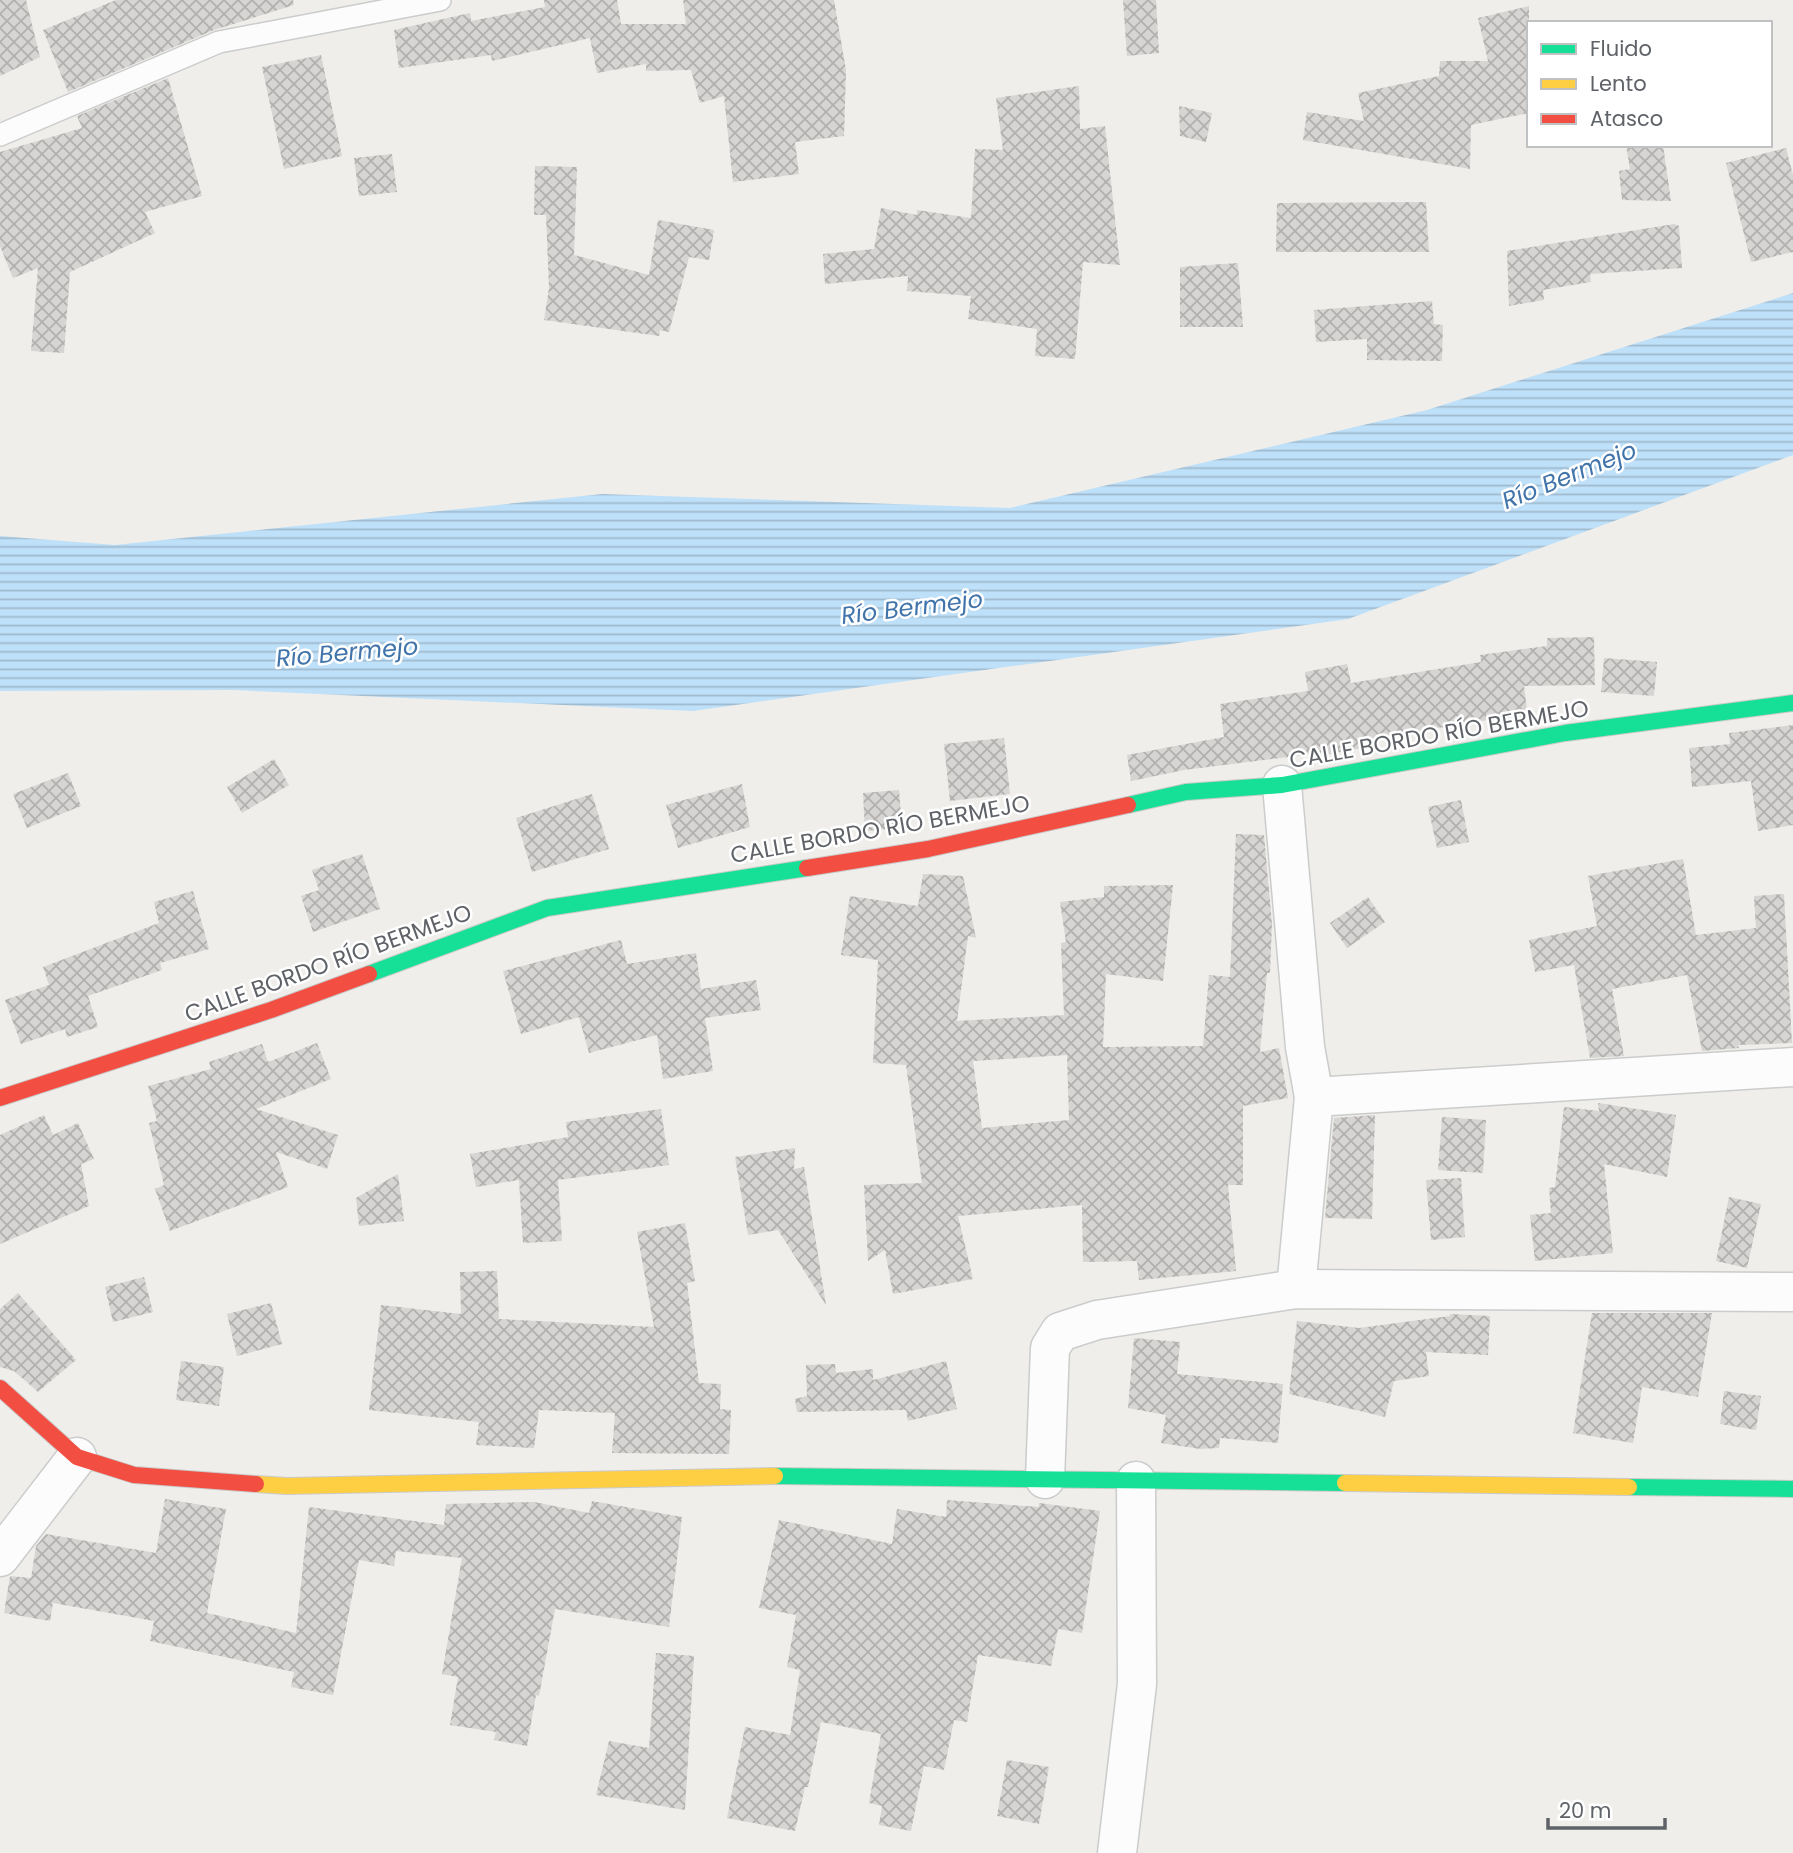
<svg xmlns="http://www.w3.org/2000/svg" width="1793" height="1853" viewBox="0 0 1793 1853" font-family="Poppins,sans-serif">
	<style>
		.water { fill: url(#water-rules) }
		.building { fill: url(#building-cross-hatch); fill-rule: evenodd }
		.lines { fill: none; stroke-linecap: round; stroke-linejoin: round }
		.lane-casing { stroke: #cbcccc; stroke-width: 24 }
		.street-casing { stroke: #cbcccc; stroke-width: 41 }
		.fast-casing { stroke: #cacacb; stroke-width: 18 }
		.slow-casing { stroke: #cacacb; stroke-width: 18 }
		.jam-casing { stroke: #cacacb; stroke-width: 18 }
		.lane { stroke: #fdfcfc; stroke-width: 21 }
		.street { stroke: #fdfcfc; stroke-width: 38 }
		.fast { stroke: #16e098; stroke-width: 16 }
		.slow { stroke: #ffcf43; stroke-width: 16 }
		.jam { stroke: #f24e42; stroke-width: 16 }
		.labels { text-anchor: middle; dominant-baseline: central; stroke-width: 5; stroke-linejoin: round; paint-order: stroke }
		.street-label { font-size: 23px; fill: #5f6368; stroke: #fff }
		.water-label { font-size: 24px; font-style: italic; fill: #4174aa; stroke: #fff }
	</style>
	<defs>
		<pattern id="water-rules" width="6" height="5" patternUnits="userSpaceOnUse" patternTransform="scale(1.75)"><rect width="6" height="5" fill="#bfe0f9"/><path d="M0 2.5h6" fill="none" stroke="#9eb9cd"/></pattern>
		<pattern id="building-cross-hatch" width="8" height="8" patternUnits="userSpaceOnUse" patternTransform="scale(1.75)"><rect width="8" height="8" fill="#d6d5d3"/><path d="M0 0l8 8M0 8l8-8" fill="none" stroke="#b1b0af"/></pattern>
	</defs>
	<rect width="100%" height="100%" fill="#efeeea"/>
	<path class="water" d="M1793 293V455L1348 619 693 711 234 690 0 691V536L115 545 602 494 1010 508 1427 410Z"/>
	<g class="building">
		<path d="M0 0H26L40 57 0 76Z"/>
		<path d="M116 0H293L294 5 214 30 68 92 43 30Z"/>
		<path d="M544 0H617L621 24H686L683 0H834L846 70 844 136 795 142 799 174 733 182 724 96 700 103 691 70 646 71V64L597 73 590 38 492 61 491 55 399 68 394 30 470 13 471 21 545 7Z"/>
		<path d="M1123 0H1156L1159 53 1127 56Z"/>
		<path d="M1529 6V113L1471 125 1470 169 1303 140 1307 112 1364 121 1358 93 1439 76 1440 61H1488L1478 18Z"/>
		<path d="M321 55 342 156 284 169 262 67Z"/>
		<path d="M168 78 202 196 145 212 155 233 70 272 64 353 31 351 38 268 13 278 0 246V152L82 128 77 116Z"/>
		<path d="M1079 86 1080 129 1105 126 1120 265 1083 262 1075 359 1035 356 1037 329 968 319 971 296 907 291 908 276 825 284 823 254 874 249 881 208 917 215V210L971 218 975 149 1003 150 996 98Z"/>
		<path d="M1179 106 1212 113 1206 142 1180 136Z"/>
		<path d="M1626 145H1663L1671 201 1622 200 1619 171 1630 169Z"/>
		<path d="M1786 148 1793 175V252L1751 262 1726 163Z"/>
		<path d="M392 154 397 192 359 196 354 158Z"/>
		<path d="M535 166 577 167 574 255 649 275 658 220 714 230 709 260 689 257 669 332 660 330 659 336 544 320 549 288 546 215H534Z"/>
		<path d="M1426 202 1429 252H1276L1277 203Z"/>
		<path d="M1674 224 1679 226 1682 268 1590 274 1591 282 1543 290 1544 300 1509 306 1507 251Z"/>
		<path d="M1238 263 1243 327H1180V267Z"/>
		<path d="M1432 301 1434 324 1443 325 1442 361 1367 360V339L1316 342 1314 310Z"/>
		<path d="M1594 637 1595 685 1524 686 1528 718 1488 725V720L1438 728 1362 743V748L1320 756V753L1184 770 1131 781 1127 755 1224 737 1220 704 1308 691 1305 672 1347 664 1351 683 1481 662 1480 655 1547 646V638Z"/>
		<path d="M1604 658 1657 662 1654 696 1601 692Z"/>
		<path d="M1793 725V825L1758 831 1751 781 1692 787 1689 748 1730 744 1729 733Z"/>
		<path d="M1004 738 1010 794 950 801 944 744Z"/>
		<path d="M274 759 289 785 242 813 227 787Z"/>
		<path d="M68 773 81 806 27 828 13 794Z"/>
		<path d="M742 784 750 827 678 848 666 805Z"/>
		<path d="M899 790 902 828 865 831 863 793Z"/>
		<path d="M592 794 609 849 532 872 516 818Z"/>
		<path d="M1461 800 1469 842 1437 848 1428 807Z"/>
		<path d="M1236 834 1264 835 1272 924 1270 973H1267L1260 1052 1279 1048 1288 1098 1243 1106V1185H1228L1236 1271 1139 1280 1137 1261 1083 1262 1082 1205 958 1216 973 1279 893 1294 885 1250 868 1261 864 1185 922 1183 906 1065 873 1063 878 960 841 955 850 896 918 906 923 874 963 876 976 938 968 936 957 1021 1064 1015 1061 943 1066 942 1060 902 1104 897V886L1173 885 1163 981 1106 974 1103 1047 1203 1046 1209 975 1230 977ZM1067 1055 1069 1120 982 1128 973 1061Z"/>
		<path d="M362 854 380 909 313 932 301 896 319 890 312 870Z"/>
		<path d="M1683 859 1696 935 1756 928 1754 896 1784 894 1792 1043 1738 1045 1739 1048 1702 1051 1687 975 1612 989 1624 1056 1590 1058 1574 965 1535 972 1529 940 1597 926 1588 876Z"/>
		<path d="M193 891 209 949 160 963 162 970 88 996 98 1027 67 1037 65 1029 21 1044 5 1000 49 985 43 967 159 923 154 902Z"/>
		<path d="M1368 897 1385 922 1347 948 1330 923Z"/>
		<path d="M621 940 627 964 696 953 701 989 756 980 761 1010 705 1018 713 1071 663 1079 657 1035 589 1053 579 1017 521 1034 503 971Z"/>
		<path d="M317 1043 331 1079 256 1109 338 1135 327 1169 276 1152 288 1187 170 1231 155 1189 164 1185 149 1123 157 1121 148 1086 211 1069 209 1062 262 1044 268 1062Z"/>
		<path d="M1598 1103 1676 1115 1667 1177 1604 1164 1613 1253 1535 1261 1530 1215 1551 1213 1549 1188 1555 1187 1564 1107 1599 1111Z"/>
		<path d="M661 1109 669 1165 558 1180 562 1241 523 1243 519 1180 476 1187 470 1154 568 1137 566 1122Z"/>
		<path d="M44 1115 53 1135 78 1123 94 1159 81 1164 89 1206 0 1244V1135Z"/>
		<path d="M1375 1115 1372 1219 1325 1218 1334 1118Z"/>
		<path d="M1442 1117 1486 1120 1483 1173 1438 1170Z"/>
		<path d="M795 1148 794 1169 804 1167 826 1305 778 1230 748 1235 735 1157Z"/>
		<path d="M398 1174 404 1221 359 1226 356 1198Z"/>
		<path d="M1461 1178 1465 1237 1431 1240 1426 1180Z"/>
		<path d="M1729 1197 1761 1204 1747 1268 1716 1261Z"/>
		<path d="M685 1223 695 1281 687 1283 699 1383 721 1384 720 1409 731 1410 729 1454 612 1453 615 1413 539 1410 534 1448 476 1445 479 1422 369 1410 381 1305 461 1314 460 1272 497 1271 499 1319 654 1327 637 1232Z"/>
		<path d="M144 1277 153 1312 113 1322 105 1287Z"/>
		<path d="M18 1293 76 1360 38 1392 14 1371 0 1367V1309Z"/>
		<path d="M271 1303 282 1344 237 1356 227 1314Z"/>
		<path d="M1592 1313H1712L1698 1397 1642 1387 1633 1443 1573 1433Z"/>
		<path d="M1450 1314 1490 1316 1488 1355 1426 1352 1429 1376 1394 1381 1385 1417 1289 1394 1297 1321 1359 1328 1450 1316Z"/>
		<path d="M1134 1338 1180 1342 1177 1374 1283 1384 1278 1443 1220 1438 1219 1448 1200 1449 1161 1443 1166 1415 1128 1408Z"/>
		<path d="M181 1361 224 1367 219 1406 176 1400Z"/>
		<path d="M946 1361 957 1409 908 1421 906 1410 797 1412 795 1399 807 1396 806 1365 835 1364 836 1373 873 1369V1380Z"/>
		<path d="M1724 1391 1761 1396 1756 1430 1720 1424Z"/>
		<path d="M165 1499 226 1509 207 1613 296 1633 309 1507 444 1525 446 1504 534 1502 589 1513 592 1501 682 1517 669 1627 555 1609 539 1696 536 1695 527 1746 494 1740 496 1732 450 1725 458 1677 442 1674 462 1558 396 1551 394 1566 359 1560 333 1695 291 1687 294 1672 150 1641 154 1621 53 1603 50 1621 4 1613 10 1576 31 1578 36 1546 46 1534 156 1553Z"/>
		<path d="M947 1500 1039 1507V1503L1100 1511 1082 1633 1058 1629 1051 1666 978 1655 967 1722 954 1720 944 1770 924 1766 911 1831 879 1825 882 1806 869 1803 881 1734 821 1722 808 1787H805L795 1831 727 1818 745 1727 790 1735 800 1670 787 1667 796 1615 759 1608 779 1520 892 1544 897 1509 946 1517Z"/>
		<path d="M656 1653 694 1656 685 1810 596 1795 609 1741 649 1748Z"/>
		<path d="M1007 1760 1049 1767 1039 1824 997 1816Z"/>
	</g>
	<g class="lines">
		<defs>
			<path id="lane" d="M0 135 219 42 440 0"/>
			<g id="street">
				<path d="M1282 785 1305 1047 1314 1097 1296 1289"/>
				<path d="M1314 1097 1793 1067"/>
				<path d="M1045 1479 1050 1348 1060 1332 1097 1320 1296 1289 1793 1292"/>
				<path d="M0 1557 77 1457"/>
				<path d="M1117 1853 1137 1684 1136 1481"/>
			</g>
			<g id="fast">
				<path d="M1128 805 1186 792 1282 785 1565 733 1793 703"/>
				<path d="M369 974 547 908 807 868"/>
				<path d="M775 1476 1345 1483"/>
				<path d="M1629 1487 1793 1489"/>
			</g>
			<g id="slow">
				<path d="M1345 1483 1629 1487"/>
				<path d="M256 1484 287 1486 775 1476"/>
			</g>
			<g id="jam">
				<path d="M807 868 928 849 1128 805"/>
				<path d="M0 1098 271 1010 369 974"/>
				<path d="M0 1388 77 1457 134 1475 256 1484"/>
			</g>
		</defs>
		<use href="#lane" class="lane-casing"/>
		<use href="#street" class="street-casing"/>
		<use href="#fast" class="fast-casing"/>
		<use href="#slow" class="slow-casing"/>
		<use href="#jam" class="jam-casing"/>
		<use href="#lane" class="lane"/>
		<use href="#street" class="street"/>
		<use href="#fast" class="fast"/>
		<use href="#slow" class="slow"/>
		<use href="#jam" class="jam"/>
	</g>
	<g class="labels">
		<g class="street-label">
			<text transform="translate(1439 734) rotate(-10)">CALLE BORDO RÍO BERMEJO</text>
			<text transform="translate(880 829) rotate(-10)">CALLE BORDO RÍO BERMEJO</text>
			<text transform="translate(328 963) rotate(-20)">CALLE BORDO RÍO BERMEJO</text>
		</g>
		<g class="water-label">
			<text transform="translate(1569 475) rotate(-22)">Río Bermejo</text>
			<text transform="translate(912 607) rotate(-7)">Río Bermejo</text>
			<text transform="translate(347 652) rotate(-5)">Río Bermejo</text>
		</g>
	</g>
	<rect x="1527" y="21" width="245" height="126" fill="#ffffff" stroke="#bfc1c3" stroke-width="2"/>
	<rect x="1541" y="44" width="35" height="10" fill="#16e098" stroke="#bfc1c3" stroke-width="2"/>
	<text x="1590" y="56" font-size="21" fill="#5f6368">Fluido</text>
	<rect x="1541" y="79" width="35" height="10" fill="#ffcf43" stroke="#bfc1c3" stroke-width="2"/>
	<text x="1590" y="91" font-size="21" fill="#5f6368">Lento</text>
	<rect x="1541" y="114" width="35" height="10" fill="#f24e42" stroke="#bfc1c3" stroke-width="2"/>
	<text x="1590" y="126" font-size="21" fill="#5f6368">Atasco</text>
	<path d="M1548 1818v10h117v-10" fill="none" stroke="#5f6368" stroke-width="3.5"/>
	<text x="1559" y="1818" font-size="21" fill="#5f6368" stroke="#ffffff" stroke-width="5" paint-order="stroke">20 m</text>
</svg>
